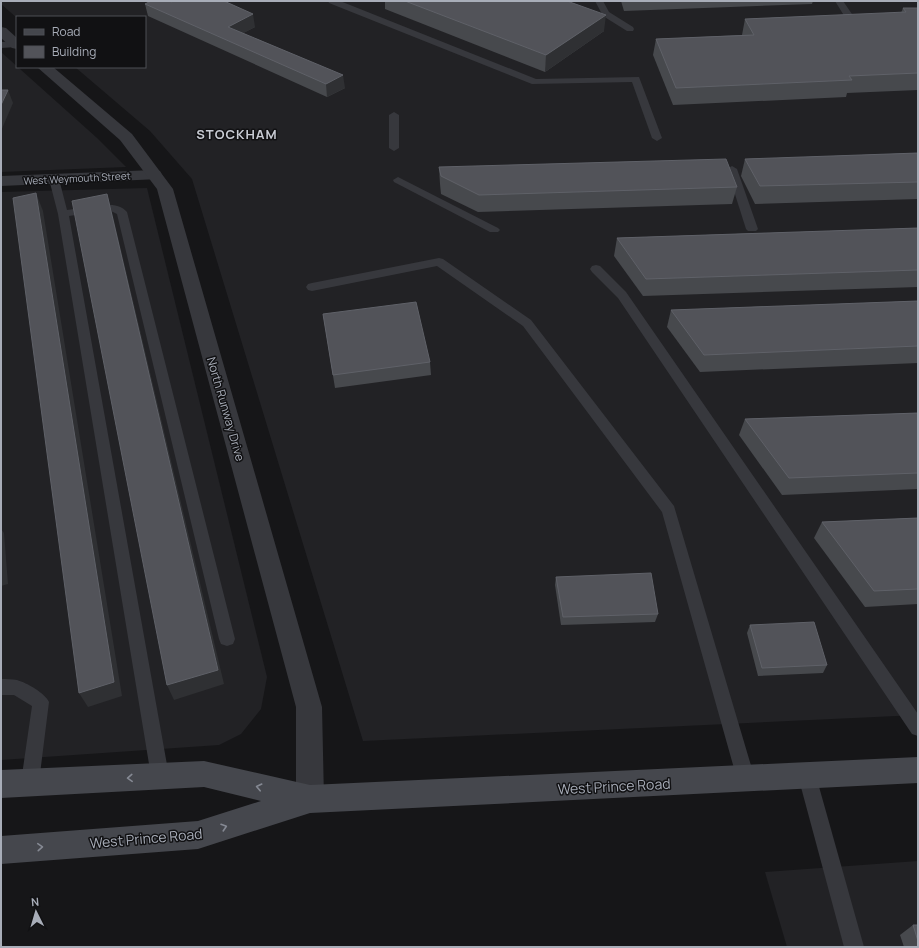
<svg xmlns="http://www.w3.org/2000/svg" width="919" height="948" viewBox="0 0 919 948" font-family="Manrope,sans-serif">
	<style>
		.built { fill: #222225 }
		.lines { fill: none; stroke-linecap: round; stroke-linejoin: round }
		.service { fill: #37383d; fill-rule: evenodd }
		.minor { fill: #37383d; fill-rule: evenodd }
		.tertiary { fill: #37383d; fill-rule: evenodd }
		.secondary { fill: #45474d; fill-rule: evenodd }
		.wall { fill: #47494d }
		.shaded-wall { fill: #2f3033 }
		.building { fill: #525359; stroke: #5f6168 }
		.oneway { stroke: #858993 }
		.labels { text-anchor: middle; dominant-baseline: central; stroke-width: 3; stroke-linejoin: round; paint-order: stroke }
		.far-street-label { font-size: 10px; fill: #a8adb8; stroke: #111113 }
		.street-label { font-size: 12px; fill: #a8adb8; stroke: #111113 }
		.far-district-label { font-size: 13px; font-weight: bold; letter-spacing: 1px; fill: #c9ccd4; stroke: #111113 }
		.near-street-label { font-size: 14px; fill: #a8adb8; stroke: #111113 }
	</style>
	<rect width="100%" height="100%" fill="#161618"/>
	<g class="built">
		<path d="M1 1H918V715L363 741 192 179 150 131 75 67H145V17L17 18 1 4Z"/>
		<path d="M1 52 97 138 126 167 1 172Z"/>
		<path d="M147 188 267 677 261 709 241 734 219 745 1 760V192Z"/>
		<path d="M918 861V947H787L765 872Z"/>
	</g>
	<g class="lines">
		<g class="service">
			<path d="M328 1H340L536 79 639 77 662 138 657 141 652 138 632 82 532 84 329 3Z"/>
			<path d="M595 1H603L609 12 633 27 634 29 633 31H627L603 16Z"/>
			<path d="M835 1H843L854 17 864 16 868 19 864 22H848Z"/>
			<path d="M17 41V47L1 48V42Z"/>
			<path d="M394 112 399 115V148L394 151 389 148V115Z"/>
			<path d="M732 166 737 169 758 229 756 231H748L746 229 727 169Z"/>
			<path d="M54 176 59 179 67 210C83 208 116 198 127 212L235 639 233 644 227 646 221 644 219 639 117 214 109 210 69 216 169 776 166 782 160 785 154 782 151 776 58 214 49 179Z"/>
			<path d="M398 177 498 228 500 230 498 232H490L394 182 393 180Z"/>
			<path d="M439 258 443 259 531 320 674 506 755 779 752 785 746 788 740 785 737 779 662 512 523 326 437 266 312 291 308 290 306 287 308 284 312 283Z"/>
			<path d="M596 265 600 266 626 292 918 714V736L912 734 618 298 592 272 590 269 592 266Z"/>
			<path d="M1 679C6 679 12 679 17 680 27 683 45 693 49 702L39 782 36 788 30 791 24 788 21 782 32 706 14 695H1Z"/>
			<path d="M807 767 813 770 816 776 864 947H844L798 776 801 770Z"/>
		</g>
		<path class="minor" d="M154 170 160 171 162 175 160 179 1 186V176Z"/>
		<g class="tertiary">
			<path d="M1 27 6 28 17 38V49L12 48 1 38Z"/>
			<path d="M37 67H53L132 134 173 189 322 707 324 799 320 809 310 813 300 809 296 799V707L157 189 120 140Z"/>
		</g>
		<path class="secondary" d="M918 757V783L310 813 198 849 1 864V836L198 821 261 801 204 787 1 798V770L204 761 310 785Z"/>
	</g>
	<g class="wall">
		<path d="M385 1H567L604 31 545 72 385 9Z"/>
		<path d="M621 1H813L812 4 624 11Z"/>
		<path d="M145 4 255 27 243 33 345 88 327 97 148 16Z"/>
		<path d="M903 8H918V90L847 93 846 97 673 105 653 55 656 39 742 35 745 19 901 13Z"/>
		<path d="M918 153V199L755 204 741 176 745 159Z"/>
		<path d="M439 167 737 187 732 204 478 212 441 194 440 184Z"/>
		<path d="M918 228V287L643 296 614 256 617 238Z"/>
		<path d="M918 301V363L700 372 667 327 671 310Z"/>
		<path d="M323 314 430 362 431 375 335 388Z"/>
		<path d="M918 413V489L782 495 739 435 745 419Z"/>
		<path d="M918 518V604L865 607 814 538 822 522Z"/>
		<path d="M556 577 658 614 655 622 561 625 555 585Z"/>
		<path d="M750 625 827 665 823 673 758 676 747 633Z"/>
		<path d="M913 925H918V947H904L900 935Z"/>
	</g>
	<g class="shaded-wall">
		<path d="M253 14 255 27 230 40 228 27Z"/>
		<path d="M606 15 604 31 545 72 546 55Z"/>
		<path d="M343 75 345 88 327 97 326 84Z"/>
		<path d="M8 90 13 103 1 131V105Z"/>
		<path d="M36 193 43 211 122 696 88 707 79 693Z"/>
		<path d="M107 194 112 212 224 684 174 700 167 685Z"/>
		<path d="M1 529 4 533 8 584 1 586Z"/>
	</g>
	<g class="building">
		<path d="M151 1H170L171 2 173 1H224L253 14 228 27 343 75 326 84 145 4Z"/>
		<path d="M405 1H567L606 15 546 55Z"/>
		<path d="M903 8H918V73L849 76 852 80 676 88 656 39 754 35 745 19 906 12Z"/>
		<path d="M1 90H8L1 105Z"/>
		<path d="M918 153V182L760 186 745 159Z"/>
		<path d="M726 159 737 187 479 195 441 176 439 167Z"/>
		<path d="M36 193 114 682 79 693 13 198Z"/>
		<path d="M107 194 218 670 167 685 72 201Z"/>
		<path d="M918 228V270L646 279 617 238Z"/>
		<path d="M918 301V346L704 355 671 310Z"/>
		<path d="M416 302 430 362 333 375 323 314Z"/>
		<path d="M918 413V473L789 478 745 419Z"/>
		<path d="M918 518V589L874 591 822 522Z"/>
		<path d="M651 573 658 614 563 617 556 577Z"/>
		<path d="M814 622 827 665 762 668 750 625Z"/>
		<path d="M913 925H918V941Z"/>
	</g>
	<defs><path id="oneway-chevron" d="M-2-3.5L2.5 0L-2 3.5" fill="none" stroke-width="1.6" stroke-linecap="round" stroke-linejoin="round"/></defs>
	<g class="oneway">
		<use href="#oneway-chevron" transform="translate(130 778) rotate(177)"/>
		<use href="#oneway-chevron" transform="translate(259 787) rotate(-167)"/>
		<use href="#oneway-chevron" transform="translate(224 827) rotate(-18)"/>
		<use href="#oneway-chevron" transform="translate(40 847) rotate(-4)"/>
	</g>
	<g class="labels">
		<g class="far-street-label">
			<text transform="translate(77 178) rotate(-3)">West Weymouth Street</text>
		</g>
		<g class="street-label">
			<text transform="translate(226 409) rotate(74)">North Runway Drive</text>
		</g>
		<g class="far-district-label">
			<text x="237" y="134">STOCKHAM</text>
		</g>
		<g class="near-street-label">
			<text transform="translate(614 786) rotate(-3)">West Prince Road</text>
			<text transform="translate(146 838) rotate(-5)">West Prince Road</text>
		</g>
	</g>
	<rect width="919" height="948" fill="none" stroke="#a8adb8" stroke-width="4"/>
	<rect x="16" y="16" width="130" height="52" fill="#111113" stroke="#4d4f55"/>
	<rect x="24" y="29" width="20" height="6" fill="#45474d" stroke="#4d4f55"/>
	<text x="52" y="36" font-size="12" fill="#a8adb8">Road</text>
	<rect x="24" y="46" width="20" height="12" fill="#525359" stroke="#4d4f55"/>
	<text x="52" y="56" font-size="12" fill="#a8adb8">Building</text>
	<g transform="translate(36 912) rotate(355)" stroke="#111113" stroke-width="3" paint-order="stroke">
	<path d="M0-3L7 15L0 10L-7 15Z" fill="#a8adb8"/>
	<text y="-6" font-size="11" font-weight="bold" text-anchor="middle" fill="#a8adb8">N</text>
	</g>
</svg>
